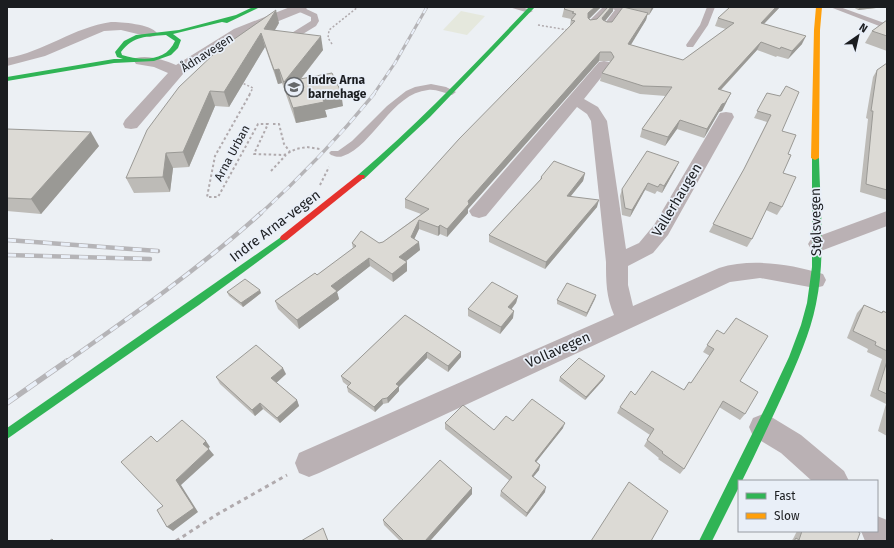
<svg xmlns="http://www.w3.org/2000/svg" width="894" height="548" viewBox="0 0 894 548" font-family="'Fira Sans',sans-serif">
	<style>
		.green { fill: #e5e8dd }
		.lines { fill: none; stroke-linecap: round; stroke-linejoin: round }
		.path-far2 { stroke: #b0aaad; stroke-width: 1.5; stroke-dasharray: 2 2; stroke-linecap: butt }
		.path-far1 { stroke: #b0aaad; stroke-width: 2; stroke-dasharray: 2.5 2.5; stroke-linecap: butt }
		.path { stroke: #b0aaad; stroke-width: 3; stroke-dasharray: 4 4; stroke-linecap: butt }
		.lane { fill: #bab1b4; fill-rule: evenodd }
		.street { fill: #bab1b4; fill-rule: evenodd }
		.fast { fill: #30b455; fill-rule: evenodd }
		.slow { fill: #ff9f0a; fill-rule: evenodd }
		.jam { fill: #e5322d; fill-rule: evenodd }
		.rail-far3-casing { stroke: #b5b4b7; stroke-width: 3 }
		.rail-far2-casing { stroke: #b5b4b7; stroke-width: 3.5 }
		.rail-far1-casing { stroke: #b5b4b7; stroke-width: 4.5 }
		.rail-casing { stroke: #b5b4b7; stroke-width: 5.5 }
		.rail-far3 { stroke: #e9eff8; stroke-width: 2; stroke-dasharray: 6; stroke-linecap: butt }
		.rail-far2 { stroke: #e9eff8; stroke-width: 2.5; stroke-dasharray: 8; stroke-linecap: butt }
		.rail-far1 { stroke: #e9eff8; stroke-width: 3; stroke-dasharray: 9; stroke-linecap: butt }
		.rail { stroke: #e9eff8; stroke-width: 4; stroke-dasharray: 12; stroke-linecap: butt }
		.wall { fill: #bdbbb7 }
		.shaded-wall { fill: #9a9995 }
		.building { fill: #dcdad5; stroke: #9a9995 }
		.labels { text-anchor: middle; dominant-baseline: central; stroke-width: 3.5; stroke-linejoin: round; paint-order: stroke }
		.far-street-label { font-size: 12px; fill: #1b1d20; stroke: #e9eff8 }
		.far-poi-label { font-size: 12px; font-weight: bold; fill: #1b1d20; stroke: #e9eff8; text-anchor: start }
		.street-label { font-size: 14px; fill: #1b1d20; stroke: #e9eff8 }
	</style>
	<rect width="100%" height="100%" fill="#ecf0f4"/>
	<path class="green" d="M461 11 485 16 467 35 443 30Z"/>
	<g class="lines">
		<g class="path-far2">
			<path d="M538 25 568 30"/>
			<path d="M332 44 328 38 329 30 358 7"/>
			<path d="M240 82 253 88 249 95"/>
		</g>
		<g class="path-far1">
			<path d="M250 94 215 156 207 197H218L258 124H268L254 154 284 155 296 149 307 147 320 149"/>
			<path d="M273 124H279L284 144 290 152"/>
			<path d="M271 171 286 155"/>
			<path d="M320 185 329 167"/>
		</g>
		<path class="path" d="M176 541 216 515 287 475"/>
		<g class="lane">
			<path d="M295 7H302L317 14 319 21 316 26 288 43H282V39L311 21V17L295 10Z"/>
			<path d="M509 7H522L533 11 529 13Z"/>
			<path d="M603 7H619L639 15 635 17 621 12 609 29H606L602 27 615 10 610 8 594 26H588V22Z"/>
			<path d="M707 7H715L708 25 693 47H687L686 45 700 25Z"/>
			<path d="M830 7H840L887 24V29Z"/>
			<path d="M431 84 446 87 456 92 452 95C444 93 436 89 428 90 392 93 373 146 343 156 339 158 334 156 331 155L329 153 331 151H338L352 141 387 106 406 91 415 87Z"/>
		</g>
		<g class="street">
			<path d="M290 7H307L306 10 244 35 195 65 183 74 137 128 131 129 125 128 123 124 125 120 168 73 154 67 136 64 134 61 136 58C149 55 164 60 176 65L234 29Z"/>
			<path d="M111 22C121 22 151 24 157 33L155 36 150 37 121 30 104 31 45 56 7 66V58C44 52 74 27 111 22Z"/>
			<path d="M604 61 609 62 611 65 584 99 598 107 607 121 626 249 639 243 654 225 720 113 726 112 732 113 734 117 668 235 653 253 628 266V285L633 306 719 268C751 258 791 264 823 274L826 280 823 286 815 288 760 278 730 282 319 473 309 477 299 473 295 463 299 453 614 315C606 297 606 281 606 262L591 121 587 114 577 107 486 216 479 218 472 216 469 211 599 62Z"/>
			<path d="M887 211V226L818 252 811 249 808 244 811 239Z"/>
			<path d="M763 414 773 418 801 435 844 471 849 481H812L781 453 753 436 749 427 753 418Z"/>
			<path d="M877 516 887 520V541H865L861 531H877Z"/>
		</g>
		<g class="fast">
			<path d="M253 7H260L227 23 222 22 173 34 181 40 178 48 171 55 154 61 114 63 7 81V77L114 59H123L117 57 115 52 124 41 136 35 179 30 236 15ZM166 35 175 41C166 62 141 61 122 55L121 52C134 35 146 37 166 35Z"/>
			<path d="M529 7H535L430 117 364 179H358V175C419 123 474 65 529 7Z"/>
			<path d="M812 156H818L819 158C820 206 826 256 816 304 810 334 797 362 785 390 771 420 757 451 742 481H739V487L712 541H699L767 404 789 357 801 325 807 303 812 267Z"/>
			<path d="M284 235 287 236 288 238 287 240 199 305 7 439V428Z"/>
		</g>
		<path class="slow" d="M816 7H822L820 30 819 158 815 160 811 158 814 30Z"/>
		<path class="jam" d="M358 175H364L365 177 287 240H281L280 238 281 236Z"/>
		<defs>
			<path id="rail-far3" d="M373 95 395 63 427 7"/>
			<path id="rail-far2" d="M260 214C301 177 339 137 374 94"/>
			<g id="rail-far1">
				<path d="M7 240 158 251"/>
				<path d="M7 255 150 259"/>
				<path d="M66 362C133 315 200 268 261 213"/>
			</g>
			<path id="rail" d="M7 403 67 361"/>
		</defs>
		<use href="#rail-far3" class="rail-far3-casing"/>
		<use href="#rail-far2" class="rail-far2-casing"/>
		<use href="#rail-far1" class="rail-far1-casing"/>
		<use href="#rail" class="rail-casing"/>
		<use href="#rail-far3" class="rail-far3"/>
		<use href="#rail-far2" class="rail-far2"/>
		<use href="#rail-far1" class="rail-far1"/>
		<use href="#rail" class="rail"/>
	</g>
	<g class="wall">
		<path d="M566 7H601L589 19 590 20 597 19 608 7H613V11L605 21 607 22H612L626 7H654L649 15H647L646 20 630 45 683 60 726 29 715 26 718 18 730 7H780L764 24 802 44 788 59 777 56 776 57 757 50 721 90 727 101 722 111 719 112 704 138 677 129 665 146 640 137 642 129 666 96 640 94 600 81 602 73 610 62 609 61H599L468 209V213L447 237 440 234 438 236 419 229 414 239 420 250 405 261 407 271 393 282 370 266 337 292 339 299 299 329 278 309 275 301 317 275 353 249 352 243H379L383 242 421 214 405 208V199L570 26 571 19 562 17 564 9Z"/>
		<path d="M853 7H885L858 10Z"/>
		<path d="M887 20V51L865 43 872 31Z"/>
		<path d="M279 23 275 30 323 50 301 79 343 106 325 110 327 117 296 123 282 83 278 84 265 47 229 107 215 106 189 167 173 168 170 192 134 193 126 178 179 87Z"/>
		<path d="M887 63V200L860 192 868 119 866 118 873 77 877 70Z"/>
		<path d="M767 93 782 131 788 154 783 173 782 207 777 215 766 210 752 239 747 247 709 232 744 169 767 122 754 118Z"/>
		<path d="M7 129 99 146 41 214 7 211Z"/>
		<path d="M676 168 662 193 657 191 655 194 645 190 630 217 622 215 620 196 622 189Z"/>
		<path d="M585 173 583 181 571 196 597 207 545 269 489 242V235L540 180 541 177Z"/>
		<path d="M227 292 261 293 243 307 229 296Z"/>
		<path d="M596 295 586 317 557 304V300Z"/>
		<path d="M518 296 516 303 511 309 513 318 500 334 468 316V309Z"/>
		<path d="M864 305 881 313 883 311 886 313 887 312V436L878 431 886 404 870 396 882 359 867 352 868 349 847 338 857 313Z"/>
		<path d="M405 315 461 352V357L448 372 427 358 399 387V391L388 403 383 404 375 412 348 392 347 387 348 386 343 382 341 376Z"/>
		<path d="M717 330 740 381 745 414 740 420 719 407 684 469 680 474 658 459 659 458 644 446 650 435 617 413 620 407 635 395 683 390 691 383 710 356 703 352Z"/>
		<path d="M286 374 276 383 297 400 299 406 280 423 263 409 255 416 220 384 216 377Z"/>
		<path d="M560 377 603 380 585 400 559 381Z"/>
		<path d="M513 421 563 428 536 462 540 465 539 470 533 477 545 492 526 517 500 496 501 491 510 481 445 429V423L494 430Z"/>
		<path d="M472 488V494L430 541H400L384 525 383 520Z"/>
		<path d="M797 531H857V541H791L793 539Z"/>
	</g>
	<g class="shaded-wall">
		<path d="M595 7H601L587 21 588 13Z"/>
		<path d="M611 7H613V11L601 26 602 18Z"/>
		<path d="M652 7H654L649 15 651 9Z"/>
		<path d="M776 7H780L757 31 761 23Z"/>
		<path d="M860 7H885L858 10Z"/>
		<path d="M276 10 279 23 267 43 264 29Z"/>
		<path d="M648 13 646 20 626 53 628 44Z"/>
		<path d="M261 33 265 47 229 107 224 92Z"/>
		<path d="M321 36 323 50 288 95 284 82Z"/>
		<path d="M806 36 802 44 788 59 792 51Z"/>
		<path d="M761 42 757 50 714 97 718 89Z"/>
		<path d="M600 52 599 61 468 209V213L447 237V229L468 201Z"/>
		<path d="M279 69 282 83 278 84 274 70Z"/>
		<path d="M210 91 215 106 189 167 183 152Z"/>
		<path d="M341 92 343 106 325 110 327 117 296 123 293 108 321 95Z"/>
		<path d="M731 93 722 111 719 112 704 138 707 129 722 104Z"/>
		<path d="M680 120 677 129 665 146 668 137Z"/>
		<path d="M91 132 99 146 41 214 31 199Z"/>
		<path d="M166 153 173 168 170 192 163 177Z"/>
		<path d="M679 162 676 168 662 193 664 186Z"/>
		<path d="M585 173 583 181 565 203 567 196Z"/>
		<path d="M648 183 645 190 630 217 632 210Z"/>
		<path d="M599 200 597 207 545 269 546 262Z"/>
		<path d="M419 220V229L411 246V237Z"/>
		<path d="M440 225V234L438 236V227Z"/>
		<path d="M419 242 420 250 400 266 399 257Z"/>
		<path d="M369 258 370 266 337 292 339 299 299 329 297 320 331 286Z"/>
		<path d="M407 262V271L393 282 392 274Z"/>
		<path d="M260 290 261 293 243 307 241 303Z"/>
		<path d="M596 295 595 299 586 317 587 313Z"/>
		<path d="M518 296 516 303 507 315 508 307Z"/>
		<path d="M514 311 513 318 500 334 501 327Z"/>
		<path d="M427 352V358L399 387V391L388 403 387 398 396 384Z"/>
		<path d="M461 352V357L448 372V366Z"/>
		<path d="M283 368 286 374 274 385 271 378Z"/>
		<path d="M605 376 603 380 585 400 586 397Z"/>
		<path d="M382 399 383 404 375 412 374 407Z"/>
		<path d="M297 400 299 406 280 423 277 418Z"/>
		<path d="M260 403 263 409 255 416 252 410Z"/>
		<path d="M565 423 563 428 533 466 535 461Z"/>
		<path d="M206 441 210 447 207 449 203 444Z"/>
		<path d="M209 449 214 455 181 485 198 512 173 531 167 527 176 480Z"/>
		<path d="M540 465 539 470 530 481 532 476Z"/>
		<path d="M546 487 545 492 526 517 527 513Z"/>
		<path d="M472 488V494L430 541H425Z"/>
	</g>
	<g class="building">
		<path d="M566 7H595L588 13V18L590 20 597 19 608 7H611L602 18 603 20 607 22H612L623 7 648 13 628 44 683 60 734 23 718 18 730 7H776L761 23 806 36 792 51 781 47 780 49 761 42 718 89 731 93 725 103 722 104 707 129 680 120 668 137 642 129 672 87 643 86 602 73 614 57 611 52H600L468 201 469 204 447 229 440 225 438 227 419 220 411 237 419 242 399 257 407 262 392 274 369 258 331 286 337 291 297 320 275 301 315 273 317 275 356 246 352 243 361 231 379 243 383 242 429 209 405 199 459 139 575 21 571 20 576 14 572 13 574 12 564 9Z"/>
		<path d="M276 10 264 29 321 36 284 82 332 73 341 92 321 95 324 102 293 108 279 69 274 70 261 33 224 92 210 91 183 152 166 153 163 177 126 178 147 130 179 87 217 51Z"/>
		<path d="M887 20V36L872 31Z"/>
		<path d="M887 63V190L866 184 873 111H871L877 70Z"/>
		<path d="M786 86 799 92 782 131 796 135 788 154 791 155 783 173 796 177 782 207 770 202 752 239 713 224 744 169 771 115 757 111 767 93 780 96Z"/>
		<path d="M7 129 91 132 31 199 7 198Z"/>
		<path d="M647 151 679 162 664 186 660 184 658 187 648 183 632 210 625 208 622 189Z"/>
		<path d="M554 161 585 173 567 196 599 200 546 262 489 235 542 178 541 177Z"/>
		<path d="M245 279 260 290 241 303 227 292Z"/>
		<path d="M492 282 518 296 508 307 514 311 501 327 468 309Z"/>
		<path d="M567 283 596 295 587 313 557 300Z"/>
		<path d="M864 305 882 313 883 311 887 313V351L875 345 876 342 853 331Z"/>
		<path d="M405 315 461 352 448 366 427 352 396 384 399 386 387 398 382 399 374 407 347 387 351 383 341 376Z"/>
		<path d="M736 318 768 336 740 381 758 392 745 414 723 401 684 469 662 453 663 452 647 440 654 429 620 407 631 391 635 395 652 371 684 390 689 382 691 383 714 349 707 345 717 330 724 334Z"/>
		<path d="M256 345 283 368 271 378 297 400 277 418 260 403 252 410 216 377Z"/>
		<path d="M579 358 605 376 586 397 560 377Z"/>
		<path d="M887 361V394L878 390Z"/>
		<path d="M532 399 565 423 535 461 540 465 532 476 546 487 527 513 501 491 512 477 445 423 463 405 494 430 506 416 513 421Z"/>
		<path d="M182 420 206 441 203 444 209 449 176 480 194 508 167 527 157 510 163 506 121 462 151 436 157 442Z"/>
		<path d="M440 460 472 488 425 541H404L383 520Z"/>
		<path d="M629 482 668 511 651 541H591Z"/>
		<path d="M323 528 328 541H301Z"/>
		<path d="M802 531H857L860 533 857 541H794L796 538 799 540Z"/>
		<path d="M52 539 54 541H49Z"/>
	</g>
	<defs>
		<symbol id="school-ring" viewBox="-11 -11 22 22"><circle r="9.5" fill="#e9eff8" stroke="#64676a" stroke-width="1.5"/><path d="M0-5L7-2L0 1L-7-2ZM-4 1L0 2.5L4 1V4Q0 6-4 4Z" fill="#64676a"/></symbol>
	</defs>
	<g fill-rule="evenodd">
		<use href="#school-ring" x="283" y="76" width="22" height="22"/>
	</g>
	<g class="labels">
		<g class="far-street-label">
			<text transform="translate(207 53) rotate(-33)">Ådnavegen</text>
			<text transform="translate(232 153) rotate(-62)">Arna Urban</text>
		</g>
		<g class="far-poi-label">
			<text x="308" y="80">Indre Arna<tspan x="308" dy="14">barnehage</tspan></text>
		</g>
		<g class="street-label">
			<text transform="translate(677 200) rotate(-59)">Vallerhaugen</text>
			<text transform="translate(816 222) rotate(-91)">Stølsvegen</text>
			<text transform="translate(275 226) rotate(-37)">Indre Arna-vegen</text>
			<text transform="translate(558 350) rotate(-24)">Vollavegen</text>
		</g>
	</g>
	<rect width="894" height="548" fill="none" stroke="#1b1d20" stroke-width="16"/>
	<rect x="738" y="480" width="140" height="52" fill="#e9eff8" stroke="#979ba2"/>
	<rect x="746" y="493" width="20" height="6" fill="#30b455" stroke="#979ba2"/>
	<text x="774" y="500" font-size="12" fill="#1b1d20">Fast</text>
	<rect x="746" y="513" width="20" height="6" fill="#ff9f0a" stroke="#979ba2"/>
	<text x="774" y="520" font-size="12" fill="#1b1d20">Slow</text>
	<g transform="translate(858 36) rotate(34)" stroke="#e9eff8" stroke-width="3" paint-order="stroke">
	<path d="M0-3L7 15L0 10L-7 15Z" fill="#1b1d20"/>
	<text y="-6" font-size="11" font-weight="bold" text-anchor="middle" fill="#1b1d20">N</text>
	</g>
</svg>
